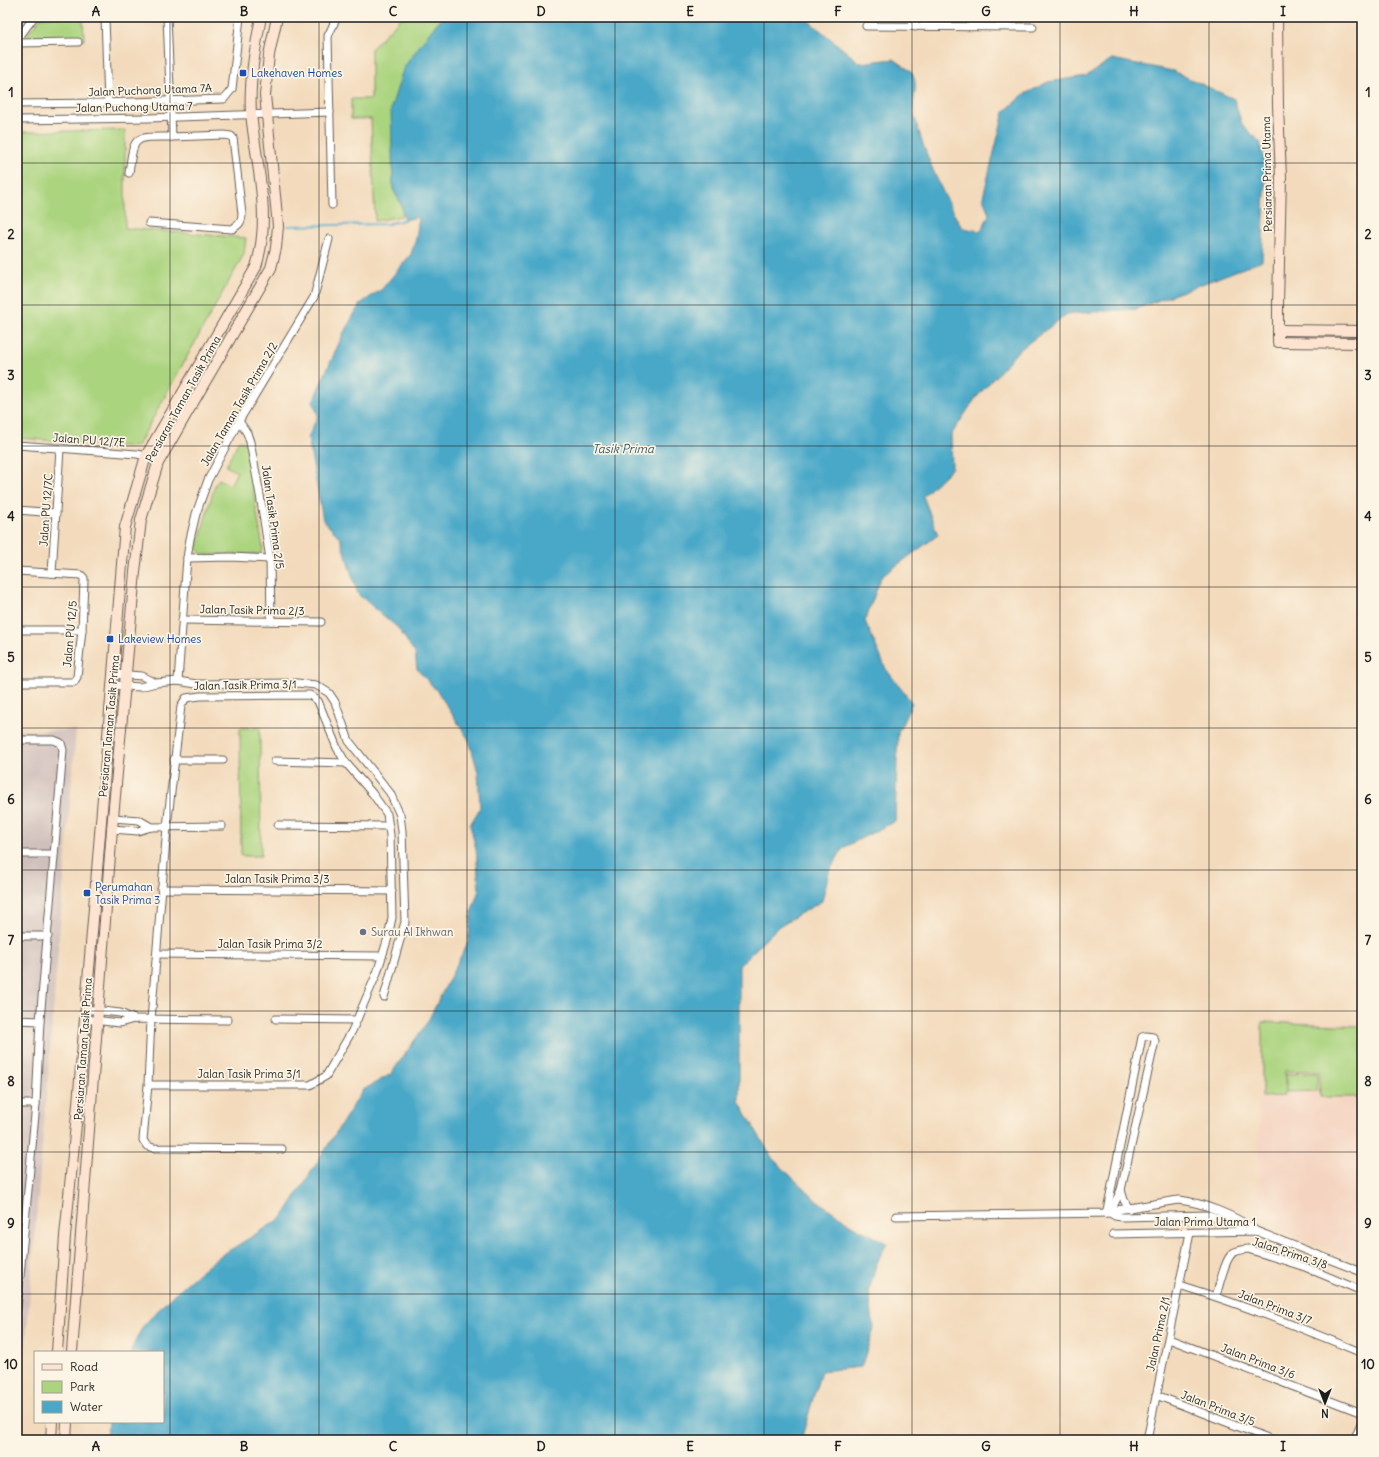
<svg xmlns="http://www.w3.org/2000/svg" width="1379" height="1457" viewBox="0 0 1379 1457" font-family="Delius,sans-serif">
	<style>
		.built { fill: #f4d3c0 }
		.industrial { fill: #d0c0bc }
		.green { fill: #abd47f; stroke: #64784e }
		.water { fill: #49a8c8; stroke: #326272 }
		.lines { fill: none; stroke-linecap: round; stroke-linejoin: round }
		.stream { stroke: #49a8c8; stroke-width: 2 }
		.minor-casing { stroke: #675e54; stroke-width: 9 }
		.secondary-casing { stroke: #675e54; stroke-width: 12 }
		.minor { stroke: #fff; stroke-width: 7 }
		.secondary { stroke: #fde4d1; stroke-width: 10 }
		.grid { fill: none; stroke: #1c1c1c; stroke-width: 1; stroke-opacity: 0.55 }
		.transit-dot { fill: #1a4fb4; stroke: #fcf5e5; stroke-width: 1.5 }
		.worship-dot { fill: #6b7280; stroke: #fcf5e5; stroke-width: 1.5 }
		.labels { text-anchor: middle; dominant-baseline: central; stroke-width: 3.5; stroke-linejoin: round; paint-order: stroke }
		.transit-label { font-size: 11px; fill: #164399; stroke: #fcf5e5; text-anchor: start }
		.street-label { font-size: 11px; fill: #1c1c1c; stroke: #fcf5e5 }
		.worship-label { font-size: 11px; fill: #5b616d; stroke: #fcf5e5; text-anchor: start }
		.water-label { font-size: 12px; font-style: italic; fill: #305b69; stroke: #fcf5e5 }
		.neatline { fill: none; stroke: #1c1c1c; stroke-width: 1.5 }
		.grid-label { font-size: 13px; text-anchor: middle; font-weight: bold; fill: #1c1c1c }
	</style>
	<rect width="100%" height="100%" fill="#fcf5e5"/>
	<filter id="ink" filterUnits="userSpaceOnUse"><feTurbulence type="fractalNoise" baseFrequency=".025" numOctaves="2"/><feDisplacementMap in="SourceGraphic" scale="8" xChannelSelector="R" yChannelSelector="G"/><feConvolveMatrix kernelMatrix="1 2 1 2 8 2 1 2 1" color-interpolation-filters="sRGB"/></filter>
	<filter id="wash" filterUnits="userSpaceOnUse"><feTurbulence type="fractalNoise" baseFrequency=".012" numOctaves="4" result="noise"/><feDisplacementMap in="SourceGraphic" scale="16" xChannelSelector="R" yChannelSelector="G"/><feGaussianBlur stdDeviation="0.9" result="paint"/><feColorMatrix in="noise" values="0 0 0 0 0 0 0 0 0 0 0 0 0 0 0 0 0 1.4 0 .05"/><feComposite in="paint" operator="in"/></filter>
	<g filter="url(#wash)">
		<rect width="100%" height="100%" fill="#f3dabc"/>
		<path class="built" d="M1261 1019 1362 1023V1261L1257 1221Z"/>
		<path class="industrial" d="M76 730 18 1440H17V731Z"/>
		<g class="green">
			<path d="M41 17H83L84 40H32L27 35Z"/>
			<path d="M402 17H445L436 24 393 189 402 206V216L375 221 371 119H351V99H371V49Z"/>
			<path d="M125 130V228L246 238 244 254 138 445 134 447 17 438V132Z"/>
			<path d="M239 440 245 443 263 548 261 554 202 555 197 548 215 485 219 479 230 485 237 472 226 466Z"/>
			<path d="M240 728H260L261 856H241Z"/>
			<path d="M1262 1022 1362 1026V1097H1320L1319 1071H1285V1096L1262 1097Z"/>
			<path d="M1317 1073V1091L1286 1092V1074Z"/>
		</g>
		<path class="water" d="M445 17H804L860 63 894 59C899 63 910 69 913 75 919 88 911 101 914 114 924 154 942 193 962 228L981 231 989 215 983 197 1004 112 1023 95 1048 82 1086 76 1112 59 1173 71 1234 99 1242 124 1260 142 1266 169 1262 261 1136 309 1067 314 1018 351 975 399 951 435 952 468 923 496 938 535 881 577 865 621 886 669 912 703 898 733 895 821 843 848 829 872 822 901 779 926 739 966V1101L772 1158 815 1199 853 1226 887 1243 876 1265 869 1292 874 1329 861 1367 821 1371 801 1440H107L108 1422H163V1352H130L143 1326 174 1294 217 1258 282 1218 363 1090 391 1074 428 1021 468 942 472 910 479 890 476 849 470 825 480 808 478 772 469 740 438 692 417 669 415 653 398 628 358 594 340 538 323 520 308 438 318 415 313 401 343 334 360 304 382 289 411 254 416 239 419 217 404 220 402 206 393 189 391 108 403 70 409 60 436 24Z"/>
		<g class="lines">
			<path class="stream" d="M287 226 387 224 404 220"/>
		</g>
	</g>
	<g filter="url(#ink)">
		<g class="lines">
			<defs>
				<g id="minor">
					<path d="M105 17 108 103"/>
					<path d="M915 17V27"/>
					<path d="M866 26 1033 27"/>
					<path d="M17 40 34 17"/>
					<path d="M17 43 78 42"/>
					<path d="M17 104 101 103 224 99 232 89 240 17"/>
					<path d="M17 120 148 118 330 112"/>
					<path d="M129 173C134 134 134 137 172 137"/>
					<path d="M332 205 328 36 337 17"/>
					<path d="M149 223 232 229C239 225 242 222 242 214L233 138 231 136 224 135 172 137 167 17"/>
					<path d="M239 421 247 433 250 442 260 495 270 559 271 621"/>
					<path d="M17 445 137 454 146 456 158 463"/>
					<path d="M17 510 56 513"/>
					<path d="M187 558 230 557 270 559"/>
					<path d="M17 571 81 575 84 578V581L82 630 77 677 74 682H17"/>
					<path d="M52 573 60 449"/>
					<path d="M182 620 321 622"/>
					<path d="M17 630H82"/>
					<path d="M113 674 142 676 156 683"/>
					<path d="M178 681 187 558 190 539 196 514 208 480 239 421 314 297 329 239"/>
					<path d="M112 685 140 687 156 683 178 681 196 684 297 683 316 685 329 693 335 702 349 741 390 793 400 815 402 831 405 922 384 997"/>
					<path d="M17 740H54L61 743 63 750 40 1021 36 1104 17 1308"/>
					<path d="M174 760H223"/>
					<path d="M275 761 346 763"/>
					<path d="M113 818 139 820 151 827"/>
					<path d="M278 825 389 826"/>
					<path d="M112 829 138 831 151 827 222 826"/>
					<path d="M17 854H54"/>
					<path d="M161 889 392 891"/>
					<path d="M17 936H48"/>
					<path d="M157 954 382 956"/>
					<path d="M85 1009 120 1013 134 1019"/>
					<path d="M84 1019 120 1023 134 1019 228 1020"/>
					<path d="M276 1019 357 1020"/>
					<path d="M17 1020 40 1021"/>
					<path d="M148 1085H310L326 1076 352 1031 377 973 387 941 392 918 390 835 387 814 372 793 346 763 337 748 318 701 310 695 200 696 186 698 181 706 167 827 151 1020 148 1085 143 1140 147 1146 154 1148 282 1149"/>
					<path d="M17 1104H36"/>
					<path d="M1105 1213 1107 1210 1142 1037 1146 1036 1153 1037 1155 1041 1121 1190 1124 1200 1129 1209"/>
					<path d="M1110 1213 1115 1216 1122 1217 1209 1215 1237 1224 1242 1231"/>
					<path d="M1110 1213 1121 1190"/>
					<path d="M896 1216 1110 1213 1117 1210 1178 1200C1201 1202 1237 1216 1256 1231"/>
					<path d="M1113 1234 1256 1231 1362 1272"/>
					<path d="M1179 1285C1241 1304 1302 1328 1362 1353"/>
					<path d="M1216 1296C1219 1287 1225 1259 1232 1254 1236 1250 1243 1250 1248 1249L1305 1267 1362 1291"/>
					<path d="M1169 1339 1362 1413"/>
					<path d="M1156 1395 1273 1440"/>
					<path d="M1147 1440 1190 1233"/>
					<path d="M1354 1440 1362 1421"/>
				</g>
				<g id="secondary">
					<path d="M1277 17 1278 106 1281 178 1278 304V342L1362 343"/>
					<path d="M1279 330 1362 331"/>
					<path d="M57 1352 65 1236 78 1104 125 527 146 456 256 267C272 215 256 165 251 113 249 81 255 49 261 17"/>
					<path d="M72 1352 112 829 135 572 141 520 158 463 271 268 276 248 278 226 265 95 269 55 277 17"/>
					<path d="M51 1440 52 1422"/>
					<path d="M66 1440 67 1422"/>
				</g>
			</defs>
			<use href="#minor" class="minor-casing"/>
			<use href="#secondary" class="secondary-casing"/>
			<use href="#minor" class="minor"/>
			<use href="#secondary" class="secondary"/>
		</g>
	</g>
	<path class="grid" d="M170 17V1440M319 17V1440M467 17V1440M615 17V1440M764 17V1440M912 17V1440M1060 17V1440M1209 17V1440M17 163H1362M17 305H1362M17 446H1362M17 587H1362M17 728H1362M17 870H1362M17 1011H1362M17 1152H1362M17 1294H1362"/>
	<g class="transit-dot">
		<rect x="239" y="69" width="8" height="8" rx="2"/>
		<rect x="106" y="635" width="8" height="8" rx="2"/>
		<rect x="83" y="889" width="8" height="8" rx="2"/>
	</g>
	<circle class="worship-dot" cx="363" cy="932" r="4"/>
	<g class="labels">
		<g class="transit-label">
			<text x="251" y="73">Lakehaven Homes</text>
			<text x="118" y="639">Lakeview Homes</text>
			<text x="95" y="887">Perumahan<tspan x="95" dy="13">Tasik Prima 3</tspan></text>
		</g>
		<g class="street-label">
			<text transform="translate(150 90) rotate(-2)">Jalan Puchong Utama 7A</text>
			<text transform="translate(134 107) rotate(-1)">Jalan Puchong Utama 7</text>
			<text transform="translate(1267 174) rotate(-91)">Persiaran Prima Utama</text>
			<text transform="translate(183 399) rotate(-61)">Persiaran Taman Tasik Prima</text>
			<text transform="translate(239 404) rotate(-60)">Jalan Taman Tasik Prima 2/2</text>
			<text transform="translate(89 440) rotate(4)">Jalan PU 12/7E</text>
			<text transform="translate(46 510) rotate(-86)">Jalan PU 12/7C</text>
			<text transform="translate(273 517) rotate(82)">Jalan Tasik Prima 2/5</text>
			<text transform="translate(252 610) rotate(1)">Jalan Tasik Prima 2/3</text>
			<text transform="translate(70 634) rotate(-85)">Jalan PU 12/5</text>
			<text transform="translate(245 685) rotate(-1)">Jalan Tasik Prima 3/1</text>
			<text transform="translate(109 726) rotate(-85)">Persiaran Taman Tasik Prima</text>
			<text x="277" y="879">Jalan Tasik Prima 3/3</text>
			<text x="270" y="944">Jalan Tasik Prima 3/2</text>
			<text transform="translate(83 1049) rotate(-86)">Persiaran Taman Tasik Prima</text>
			<text x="249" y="1074">Jalan Tasik Prima 3/1</text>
			<text x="1205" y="1222">Jalan Prima Utama 1</text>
			<text transform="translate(1290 1253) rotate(18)">Jalan Prima 3/8</text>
			<text transform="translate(1275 1307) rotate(21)">Jalan Prima 3/7</text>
			<text transform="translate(1158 1334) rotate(-78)">Jalan Prima 2/1</text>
			<text transform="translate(1258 1361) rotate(21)">Jalan Prima 3/6</text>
			<text transform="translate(1218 1408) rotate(21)">Jalan Prima 3/5</text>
		</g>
		<g class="worship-label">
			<text x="371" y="932">Surau Al Ikhwan</text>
		</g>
		<g class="water-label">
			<text x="623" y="448">Tasik Prima</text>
		</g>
	</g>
	<rect width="1379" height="1457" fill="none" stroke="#fcf5e5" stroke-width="44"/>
	<rect x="34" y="1351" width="130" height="72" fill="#fcf5e5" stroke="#a29e95"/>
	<rect x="42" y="1364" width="20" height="6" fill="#fde4d1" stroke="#a29e95"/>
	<text x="70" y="1371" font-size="12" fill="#1c1c1c">Road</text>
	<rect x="42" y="1381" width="20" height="12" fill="#abd47f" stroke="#a29e95"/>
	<text x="70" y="1391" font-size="12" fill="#1c1c1c">Park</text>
	<rect x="42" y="1401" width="20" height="12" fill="#49a8c8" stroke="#a29e95"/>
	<text x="70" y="1411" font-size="12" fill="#1c1c1c">Water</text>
	<g transform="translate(1325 1403) rotate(180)" stroke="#fcf5e5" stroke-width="3" paint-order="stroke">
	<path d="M0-3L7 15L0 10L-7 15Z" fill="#1c1c1c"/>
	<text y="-6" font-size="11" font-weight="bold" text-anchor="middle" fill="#1c1c1c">N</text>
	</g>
	<rect x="22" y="22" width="1335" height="1413" class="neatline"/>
	<g class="grid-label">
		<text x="96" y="16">A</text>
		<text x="244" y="16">B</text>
		<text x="393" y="16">C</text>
		<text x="541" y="16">D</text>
		<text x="690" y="16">E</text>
		<text x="838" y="16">F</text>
		<text x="986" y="16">G</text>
		<text x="1134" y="16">H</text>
		<text x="1283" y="16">I</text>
		<text x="11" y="97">1</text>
		<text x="1368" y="97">1</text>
		<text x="11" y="239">2</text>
		<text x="1368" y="239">2</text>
		<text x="11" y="380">3</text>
		<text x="1368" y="380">3</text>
		<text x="11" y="521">4</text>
		<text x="1368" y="521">4</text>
		<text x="11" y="662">5</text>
		<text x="1368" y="662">5</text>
		<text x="11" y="804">6</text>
		<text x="1368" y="804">6</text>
		<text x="11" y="945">7</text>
		<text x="1368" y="945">7</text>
		<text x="11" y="1086">8</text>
		<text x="1368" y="1086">8</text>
		<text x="11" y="1228">9</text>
		<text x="1368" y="1228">9</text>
		<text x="11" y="1369">10</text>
		<text x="1368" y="1369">10</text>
		<text x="96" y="1451">A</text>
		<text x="244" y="1451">B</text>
		<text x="393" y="1451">C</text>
		<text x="541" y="1451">D</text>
		<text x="690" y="1451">E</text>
		<text x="838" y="1451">F</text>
		<text x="986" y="1451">G</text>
		<text x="1134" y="1451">H</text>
		<text x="1283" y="1451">I</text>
	</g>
</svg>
